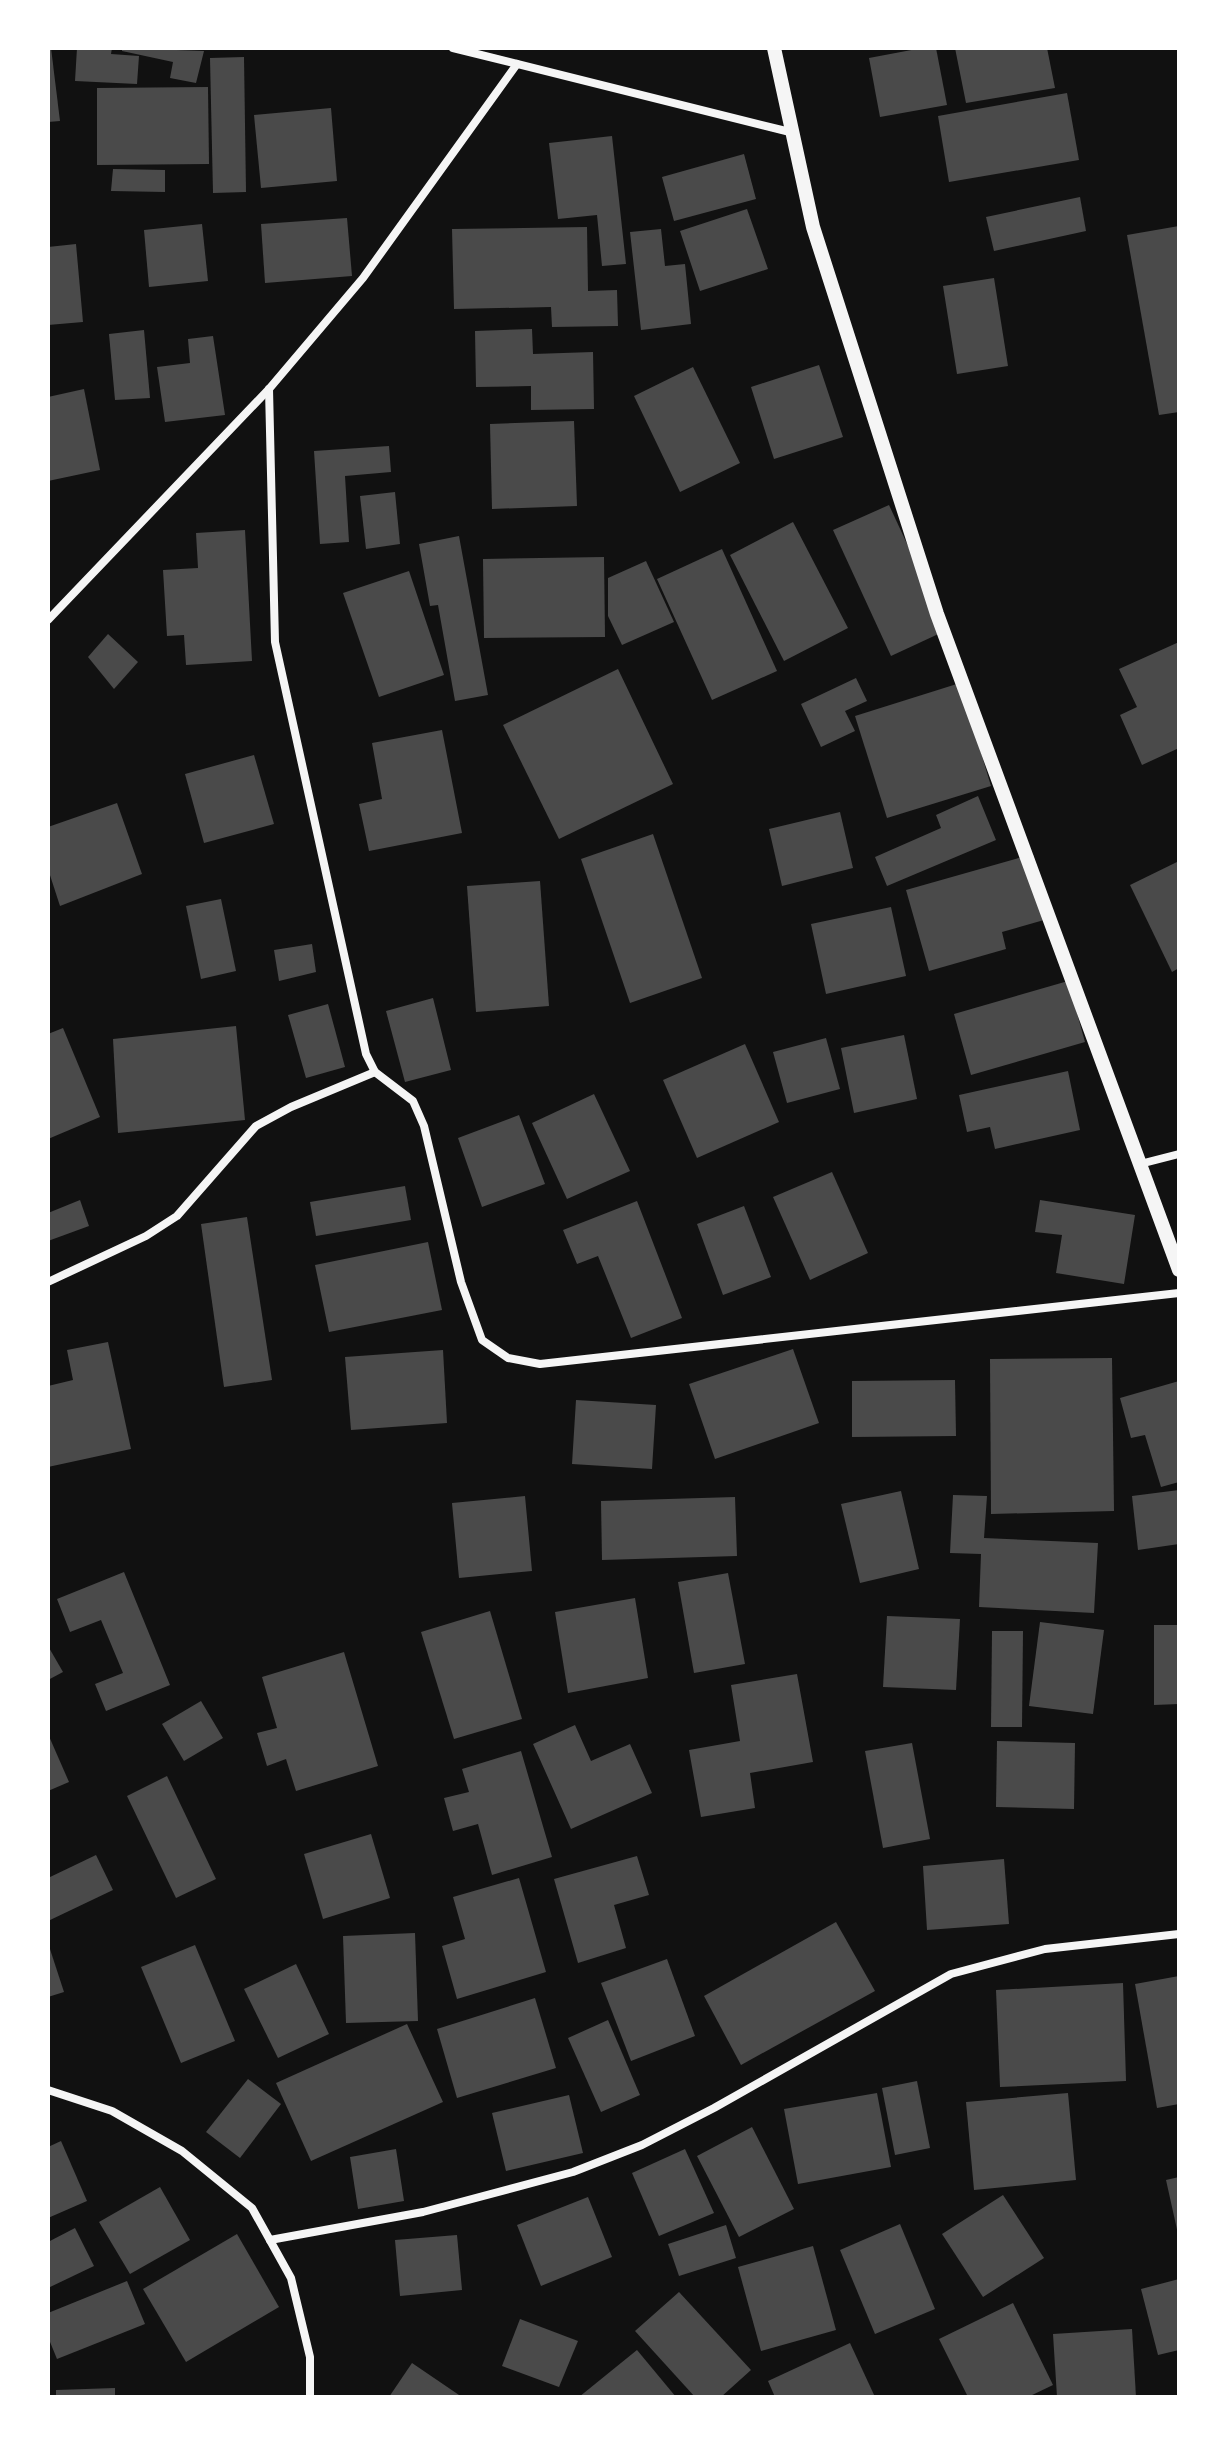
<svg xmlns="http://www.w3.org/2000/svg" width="1227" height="2445" viewBox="0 0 1227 2445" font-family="Signika,sans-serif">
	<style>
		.building { fill: #4a4a4a }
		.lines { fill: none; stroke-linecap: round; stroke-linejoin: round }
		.minor { stroke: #f5f5f5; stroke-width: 8 }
		.tertiary { stroke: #f5f5f5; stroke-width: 14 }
	</style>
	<rect width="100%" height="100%" fill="#111"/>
	<g class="building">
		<path d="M48 48H51L60 121 48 122Z"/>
		<path d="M77 48H112L111 54 139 56 137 84 75 81Z"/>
		<path d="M122 48 204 51 196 83 170 78 173 62 122 51Z"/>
		<path d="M922 48H936L947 105 880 117 869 58Z"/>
		<path d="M955 48H1047L1055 88 966 103Z"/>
		<path d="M244 57 246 192 213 193 210 58Z"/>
		<path d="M208 87 209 164 97 165V88Z"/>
		<path d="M1067 93 1079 160 949 182 938 116Z"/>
		<path d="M331 108 337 181 261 188 254 115Z"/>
		<path d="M612 136 626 264 602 266 597 215 558 219 549 143Z"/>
		<path d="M744 154 756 199 674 221 662 177Z"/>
		<path d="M113 169 165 170V192L111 191Z"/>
		<path d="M1080 197 1086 231 994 251 986 217Z"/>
		<path d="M747 209 768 269 700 291 680 231Z"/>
		<path d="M347 218 352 276 265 283 261 224Z"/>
		<path d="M202 224 208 281 149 287 144 230Z"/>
		<path d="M1179 226V412L1159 415 1127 235Z"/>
		<path d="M587 227 588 291 617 290 618 326 552 327 551 307 454 309 452 229Z"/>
		<path d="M661 229 665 266 685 264 691 324 641 330 630 232Z"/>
		<path d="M76 244 83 322 48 325V247Z"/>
		<path d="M994 278 1008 366 957 374 943 286Z"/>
		<path d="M532 329 533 354 593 352 594 409 531 410V386L476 387 475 331Z"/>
		<path d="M144 330 150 398 115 400 109 334Z"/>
		<path d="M213 336 225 415 165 422 157 367 190 363 188 339Z"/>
		<path d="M819 365 843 437 774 459 751 387Z"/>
		<path d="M693 367 740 463 680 492 634 396Z"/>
		<path d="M84 389 100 470 48 481V397Z"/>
		<path d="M574 421 577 506 492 509 490 424Z"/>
		<path d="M389 446 391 472 345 476 349 542 320 544 314 451Z"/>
		<path d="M395 492 400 544 366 549 360 496Z"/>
		<path d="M889 505 947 630 891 656 833 530Z"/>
		<path d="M793 522 848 628 784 661 730 555Z"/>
		<path d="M245 530 252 661 186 665 184 635 167 636 163 570 198 568 196 533Z"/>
		<path d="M459 536 488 695 455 701 438 605 430 606 419 544Z"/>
		<path d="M722 549 777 671 712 700 657 579Z"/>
		<path d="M604 557 605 637 484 638 483 559Z"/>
		<path d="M646 561 674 622 622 645 608 616V578Z"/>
		<path d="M409 571 444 675 379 697 343 593Z"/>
		<path d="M108 634 138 662 114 689 88 657Z"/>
		<path d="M1179 642V748L1142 765 1120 715 1137 707 1119 669Z"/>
		<path d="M618 669 673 784 559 839 503 725Z"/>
		<path d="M856 678 867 701 845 711 855 731 821 747 801 704Z"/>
		<path d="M960 683 991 786 887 818 855 716Z"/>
		<path d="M442 730 462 833 369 851 359 804 382 799 372 743Z"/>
		<path d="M254 755 274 824 204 843 185 774Z"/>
		<path d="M978 796 996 840 887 886 875 857 941 828 936 815Z"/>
		<path d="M117 803 142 874 60 906 48 869V827Z"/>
		<path d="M840 812 853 868 782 886 769 829Z"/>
		<path d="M653 834 702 978 630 1003 581 859Z"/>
		<path d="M1033 854 1051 918 1002 932 1006 949 929 971 906 890Z"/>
		<path d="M1179 861V968L1172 972 1130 885Z"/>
		<path d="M540 881 549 1006 476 1012 467 886Z"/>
		<path d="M221 899 236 971 201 979 186 906Z"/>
		<path d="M891 907 906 976 826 994 811 924Z"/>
		<path d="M312 944 316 972 279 981 274 950Z"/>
		<path d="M1068 981 1085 1042 971 1075 954 1014Z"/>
		<path d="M433 998 451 1070 405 1082 386 1011Z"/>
		<path d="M328 1004 345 1067 306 1078 288 1015Z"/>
		<path d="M236 1026 245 1120 118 1133 113 1039Z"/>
		<path d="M63 1028 100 1117 48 1139V1034Z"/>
		<path d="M904 1035 917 1099 854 1113 841 1048Z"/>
		<path d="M826 1038 840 1089 787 1103 773 1052Z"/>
		<path d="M745 1044 779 1122 697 1158 663 1080Z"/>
		<path d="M1068 1071 1080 1130 995 1149 990 1127 967 1132 959 1095Z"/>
		<path d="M594 1094 630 1171 567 1199 532 1123Z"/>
		<path d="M519 1115 545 1184 482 1207 458 1138Z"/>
		<path d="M832 1172 868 1253 810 1280 773 1197Z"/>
		<path d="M405 1186 411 1220 316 1236 310 1202Z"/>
		<path d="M80 1200 89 1226 48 1241V1213Z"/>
		<path d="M1040 1200 1135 1215 1124 1284 1056 1273 1062 1235 1035 1232Z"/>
		<path d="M637 1201 682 1318 631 1338 598 1256 577 1264 563 1230Z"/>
		<path d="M744 1206 771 1277 723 1295 697 1224Z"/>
		<path d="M247 1217 272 1380 224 1387 201 1224Z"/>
		<path d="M428 1242 442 1310 329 1332 315 1265Z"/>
		<path d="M108 1342 131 1449 48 1467V1386L73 1380 67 1350Z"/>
		<path d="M793 1349 819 1423 715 1459 689 1384Z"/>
		<path d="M443 1350 447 1423 351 1430 345 1357Z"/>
		<path d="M1112 1358 1114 1511 991 1514 990 1359Z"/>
		<path d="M955 1380 956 1436 852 1437V1381Z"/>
		<path d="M1179 1381V1482L1161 1487 1145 1435 1131 1438 1120 1398Z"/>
		<path d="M576 1400 656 1405 652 1469 572 1464Z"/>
		<path d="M1179 1490V1544L1138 1550 1132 1496Z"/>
		<path d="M901 1491 919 1569 860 1583 841 1504Z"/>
		<path d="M953 1495 987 1496 984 1538 1098 1543 1094 1613 979 1607 981 1554 950 1553Z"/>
		<path d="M525 1496 532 1571 459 1578 452 1503Z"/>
		<path d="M735 1497 737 1556 602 1560 601 1501Z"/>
		<path d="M124 1572 170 1685 106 1711 95 1684 123 1673 101 1620 70 1632 57 1599Z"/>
		<path d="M728 1573 745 1664 694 1673 678 1582Z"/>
		<path d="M635 1598 648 1678 568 1693 555 1612Z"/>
		<path d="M490 1611 522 1719 454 1739 421 1632Z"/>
		<path d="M887 1616 960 1619 956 1690 883 1687Z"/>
		<path d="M1040 1622 1104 1630 1093 1714 1029 1706Z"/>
		<path d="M1154 1625H1179V1704L1154 1705Z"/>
		<path d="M992 1631H1023L1022 1727H991Z"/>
		<path d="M48 1646 63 1672 48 1680Z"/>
		<path d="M344 1652 378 1766 296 1791 286 1759 267 1766 257 1733 277 1728 262 1677Z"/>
		<path d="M797 1674 813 1762 750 1773 755 1808 701 1817 689 1750 740 1741 731 1685Z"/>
		<path d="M201 1701 223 1738 184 1761 162 1724Z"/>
		<path d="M575 1725 591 1761 630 1744 652 1793 571 1829 533 1744Z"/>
		<path d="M48 1734 69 1782 48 1791Z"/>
		<path d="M997 1741 1075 1743 1074 1809 996 1807Z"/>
		<path d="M912 1743 930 1839 883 1848 865 1751Z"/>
		<path d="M521 1751 552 1857 492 1875 478 1824 453 1831 444 1798 469 1792 462 1769Z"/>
		<path d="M167 1776 216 1879 176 1898 127 1796Z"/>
		<path d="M371 1834 390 1898 323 1919 304 1854Z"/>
		<path d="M96 1855 113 1890 48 1921V1878Z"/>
		<path d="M637 1856 649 1895 614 1905 626 1948 578 1963 554 1879Z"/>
		<path d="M1004 1859 1009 1924 927 1930 923 1866Z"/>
		<path d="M519 1878 546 1972 457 1999 442 1946 465 1939 453 1897Z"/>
		<path d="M836 1922 875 1991 741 2065 704 1996Z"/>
		<path d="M415 1933 418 2021 346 2023 343 1936Z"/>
		<path d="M48 1943 64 1992 48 1997Z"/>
		<path d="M195 1945 235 2041 181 2063 141 1967Z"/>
		<path d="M667 1959 695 2036 631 2061 601 1983Z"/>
		<path d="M296 1964 329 2034 278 2058 244 1989Z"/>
		<path d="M1179 1976V2104L1157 2108 1135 1984Z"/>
		<path d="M1123 1983 1126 2081 1000 2087 996 1990Z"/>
		<path d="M535 1998 556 2068 457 2098 437 2029Z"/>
		<path d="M608 2020 640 2095 601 2112 568 2038Z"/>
		<path d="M407 2024 443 2102 311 2161 276 2083Z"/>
		<path d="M248 2079 281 2104 240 2158 206 2132Z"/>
		<path d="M917 2081 930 2148 895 2155 882 2088Z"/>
		<path d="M877 2093 891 2167 798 2184 784 2109Z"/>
		<path d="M1068 2093 1076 2180 974 2190 966 2102Z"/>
		<path d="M569 2095 583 2153 506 2171 492 2113Z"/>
		<path d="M752 2127 794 2209 739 2237 697 2156Z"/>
		<path d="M61 2141 87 2201 48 2218V2147Z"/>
		<path d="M396 2149 404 2201 358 2209 350 2157Z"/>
		<path d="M685 2149 714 2213 659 2236 632 2173Z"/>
		<path d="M1179 2177V2234H1178L1166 2180Z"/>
		<path d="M160 2187 190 2240 130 2274 99 2222Z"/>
		<path d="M1003 2195 1044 2258 983 2297 942 2234Z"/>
		<path d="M588 2197 612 2257 541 2286 517 2225Z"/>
		<path d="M900 2224 935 2309 875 2334 840 2250Z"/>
		<path d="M726 2225 736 2258 679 2276 668 2244Z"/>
		<path d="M75 2228 94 2266 48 2288V2242Z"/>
		<path d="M237 2234 279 2307 186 2362 143 2289Z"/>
		<path d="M457 2235 462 2290 400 2296 395 2240Z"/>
		<path d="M813 2246 836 2330 761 2351 738 2267Z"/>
		<path d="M1179 2279V2350L1158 2355 1141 2289Z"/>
		<path d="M127 2281 145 2324 57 2359 48 2337V2313Z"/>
		<path d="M679 2292 751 2370 721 2397H695L635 2331Z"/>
		<path d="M1013 2303 1053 2385 1028 2397H968L939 2339Z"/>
		<path d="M520 2319 578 2341 559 2387 502 2366Z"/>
		<path d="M1132 2329 1136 2397H1057L1053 2334Z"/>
		<path d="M850 2343 875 2397H775L768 2381Z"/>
		<path d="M637 2350 676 2397H579Z"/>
		<path d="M412 2363 462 2397H389Z"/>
		<path d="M115 2388V2397H56V2390Z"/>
	</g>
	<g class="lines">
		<g class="minor">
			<path d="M453 48 790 132"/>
			<path d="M269 389 275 642 366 1054 375 1072 413 1101 424 1126 461 1282 482 1340 508 1358 540 1364 1179 1293"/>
			<path d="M48 620 269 389 363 278 517 64"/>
			<path d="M1140 1164 1179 1154"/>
			<path d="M48 1282 146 1236 177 1216 256 1126 291 1107 375 1072"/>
			<path d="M48 2090 112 2111 182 2151 252 2208 291 2278 310 2357V2397"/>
			<path d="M270 2240 423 2212 573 2172 642 2145 714 2108 951 1974 1045 1949 1179 1934"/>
		</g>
		<path class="tertiary" d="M774 48 813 227 937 614 1179 1270"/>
	</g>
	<rect width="1227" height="2445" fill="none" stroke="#ffffff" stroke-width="100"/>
</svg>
